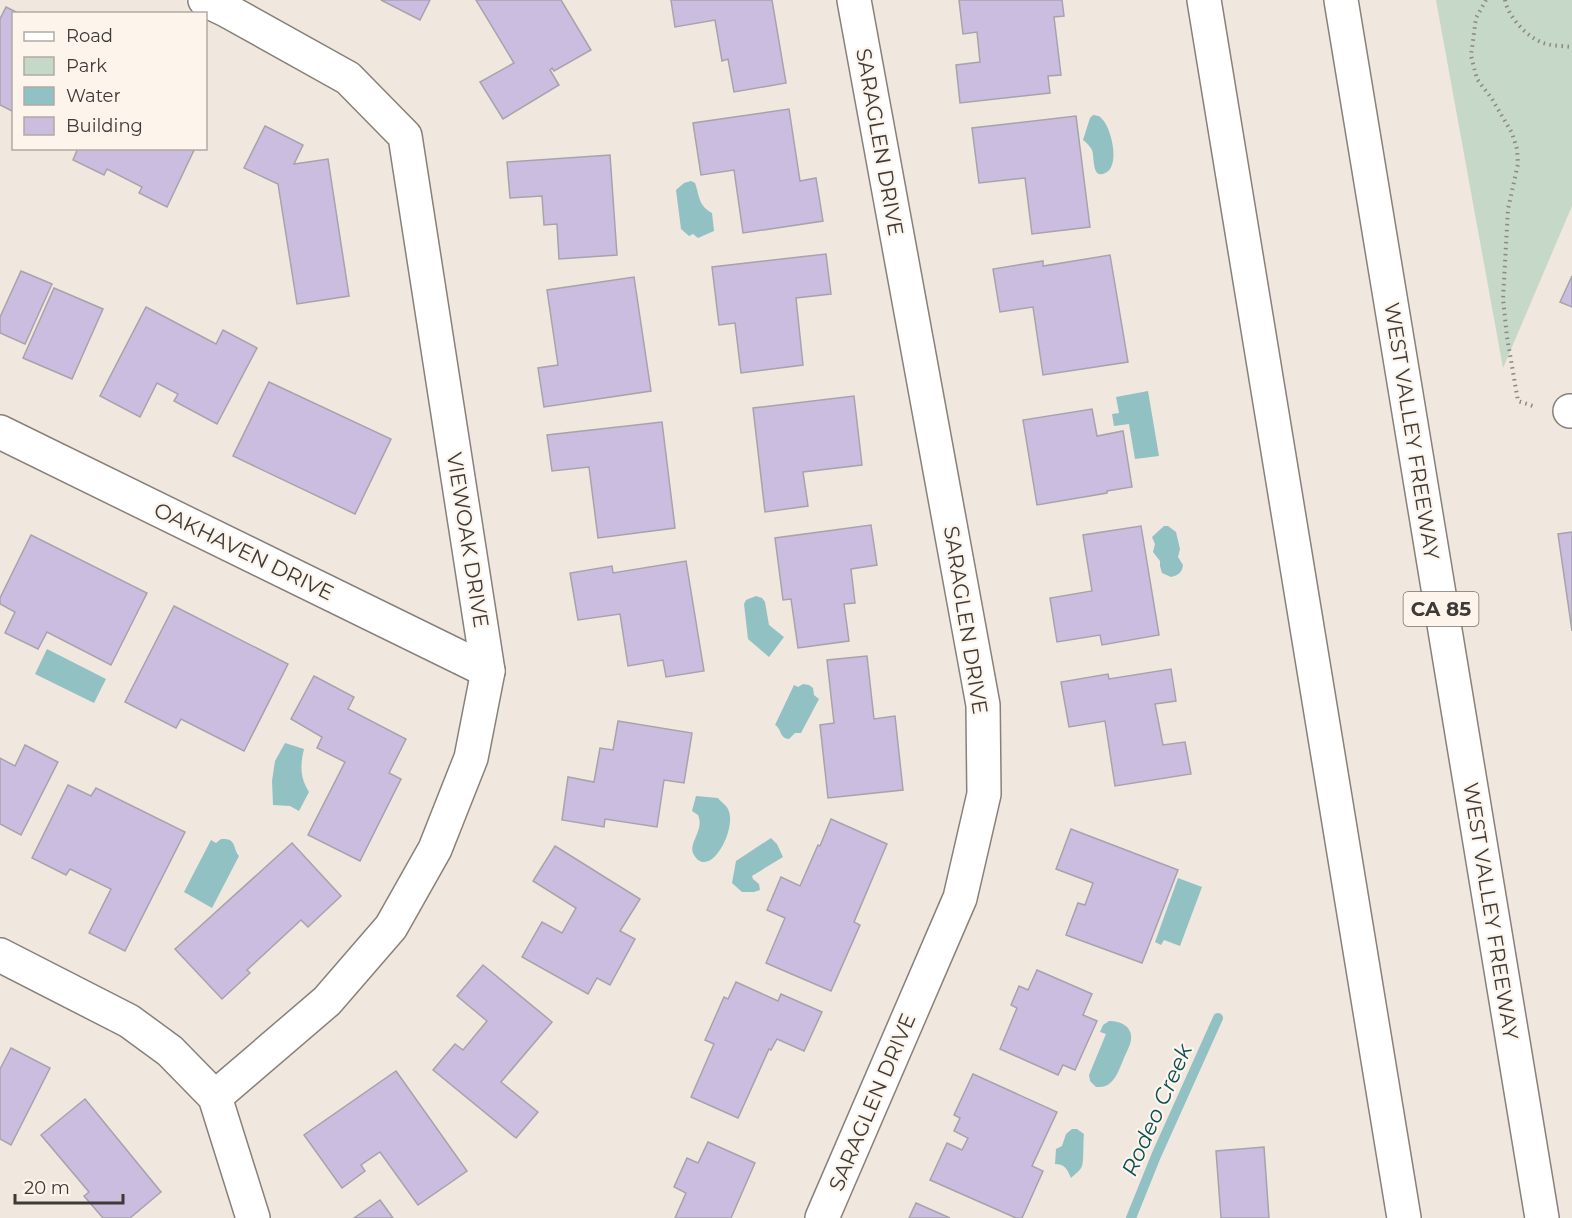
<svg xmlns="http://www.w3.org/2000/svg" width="1572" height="1218" viewBox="0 0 1572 1218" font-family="Montserrat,sans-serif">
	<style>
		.green { fill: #c6d8c7 }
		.water { fill: #92c1c4 }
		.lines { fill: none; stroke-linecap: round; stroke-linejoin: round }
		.stream { stroke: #92c1c4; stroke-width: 10 }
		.building { fill: #cbbddf; stroke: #a6a3ac; stroke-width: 1.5 }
		.street-casing { stroke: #888079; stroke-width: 36 }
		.highway-casing { stroke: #888079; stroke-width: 36 }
		.path { stroke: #8e8883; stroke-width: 4; stroke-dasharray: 1.5 4.5; stroke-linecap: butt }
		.street { stroke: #fff; stroke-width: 33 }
		.highway { stroke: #fff; stroke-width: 33 }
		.labels { text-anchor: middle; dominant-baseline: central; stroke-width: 4.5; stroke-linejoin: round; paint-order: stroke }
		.shield { fill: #fdf4ec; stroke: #77726d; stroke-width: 1.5 }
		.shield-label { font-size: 20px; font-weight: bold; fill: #3d3a37 }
		.street-label { font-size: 21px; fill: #3d3a37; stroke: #fdf4ec }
		.water-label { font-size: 22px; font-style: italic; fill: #074f54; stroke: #fdf4ec }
	</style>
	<rect width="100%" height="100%" fill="#f0e7df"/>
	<path class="green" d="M1436 0H1572V206L1503 368Z"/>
	<g class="water">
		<path d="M1093 115C1098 116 1099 115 1102 119 1111 127 1120 164 1107 172 1091 182 1095 157 1092 150 1090 146 1087 143 1083 140L1090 118Z"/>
		<path d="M691 181 695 183C700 197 698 205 712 213L714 231 698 238 693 234 689 236 681 229 676 190 684 183Z"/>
		<path d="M1148 391 1159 456 1135 459 1129 424 1114 426 1112 414 1119 413 1116 397Z"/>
		<path d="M1164 526H1168L1176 532 1180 549 1178 557 1183 565C1182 573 1178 575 1171 577L1162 573 1160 566V561L1153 552 1155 544 1152 537Z"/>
		<path d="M756 596 762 598 765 602 769 625 784 637 769 657 748 639 744 604 746 600Z"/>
		<path d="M47 649 106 679 94 703 35 674Z"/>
		<path d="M803 684 809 685 813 688 814 695 819 699 801 733H795L789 739C779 738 782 729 775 725L794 685 798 687Z"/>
		<path d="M285 743 304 749C300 766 300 777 309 792L299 811 290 806 273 805 272 781 275 761Z"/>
		<path d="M696 796 718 798C720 801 726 805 728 809 738 828 710 881 694 855 687 843 705 831 698 815L692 811Z"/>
		<path d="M771 838 777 844 783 857 752 876 753 879 759 884 760 890 754 892H742L732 883 736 861Z"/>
		<path d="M221 839C237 838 232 847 239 856L212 908 184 892 211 840 216 843Z"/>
		<path d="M1178 878 1202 887 1180 946 1164 940 1161 945 1155 942Z"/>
		<path d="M1109 1021C1120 1021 1133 1026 1131 1040 1130 1046 1126 1053 1124 1058 1120 1067 1117 1078 1109 1084 1105 1087 1101 1087 1096 1087L1090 1081 1089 1075 1106 1034 1100 1032 1103 1025Z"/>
		<path d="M1072 1129H1077L1084 1134C1083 1141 1084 1161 1082 1166 1080 1171 1075 1174 1071 1178 1067 1169 1065 1164 1055 1164L1056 1149 1062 1146 1066 1134Z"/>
	</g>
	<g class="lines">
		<path class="stream" d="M1131 1218 1156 1156 1218 1018"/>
	</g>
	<g class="building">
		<path d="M381 0H430L420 20Z"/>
		<path d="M476 0H561L591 50 554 71 552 68 550 70 559 85 503 119 480 82 514 63Z"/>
		<path d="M671 0H772L786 83 734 92 728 59 722 61 715 20 675 27Z"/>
		<path d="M959 0H1062L1064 16 1054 17 1061 75 1048 76 1050 93 960 103 956 65 980 62 977 32 963 34Z"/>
		<path d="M6 7 20 14H14V112L0 105V19Z"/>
		<path d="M789 109 800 181 816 178 823 221 743 233 734 170 701 175 693 123Z"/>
		<path d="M1076 116 1090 227 1032 234 1025 178 979 183 972 128Z"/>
		<path d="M265 126 303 145 294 164 328 159 349 296 297 304 278 184 244 168Z"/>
		<path d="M78 148H195L167 207 139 193 142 187 107 169 104 175 73 160Z"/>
		<path d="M610 155 617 255 559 259 557 224 544 225 542 196 510 198 507 162Z"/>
		<path d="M826 254 831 294 796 298 803 365 741 373 735 323 719 325 712 267Z"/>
		<path d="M1110 255 1128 362 1043 375 1033 307 1000 312 993 269 1043 261V266Z"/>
		<path d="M21 271 52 284 25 344 0 333V317Z"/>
		<path d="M1572 276V307L1560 302Z"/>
		<path d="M634 277 651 391 544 407 538 368 558 365 547 290Z"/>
		<path d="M54 288 103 309 72 379 23 358Z"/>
		<path d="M146 307 216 344 223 330 257 348 217 424 174 401 178 394 157 383 140 417 100 396Z"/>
		<path d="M269 382 391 439 355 514 233 456Z"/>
		<path d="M854 396 862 465 803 472 808 506 765 512 753 408Z"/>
		<path d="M1092 409 1097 436 1123 431 1132 487 1107 491V493L1037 505 1023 420Z"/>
		<path d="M662 422 675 528 598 538 589 467 552 471 547 435Z"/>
		<path d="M871 525 877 565 851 569 855 603 844 604 849 641 798 648 791 599 783 600 775 538Z"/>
		<path d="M1141 526 1159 635 1102 645 1100 635 1057 642 1050 598 1092 591 1083 535Z"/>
		<path d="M1572 532V631L1558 534Z"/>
		<path d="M31 535 147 593 111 665 47 632 38 649 5 633 15 612 0 604V598Z"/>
		<path d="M686 561 704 671 666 677 663 660 628 666 620 614 578 620 570 573 612 566 613 573Z"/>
		<path d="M174 606 288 664 244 751 181 719 176 728 125 702Z"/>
		<path d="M867 656 874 719 895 716 903 790 828 798 820 725 834 723 827 660Z"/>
		<path d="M1171 669 1176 701 1155 704 1163 745 1185 742 1191 774 1115 786 1105 721 1069 727 1061 682 1108 674 1109 679Z"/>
		<path d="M314 676 354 697 348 709 406 739 389 773 401 779 360 861 308 835 345 762 317 748 322 737 291 719Z"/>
		<path d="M618 721 692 733 684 783 664 780 657 827 605 819 604 827 562 820 568 777 594 782 600 748 613 750Z"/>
		<path d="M25 745 58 762 21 835 0 824V758L15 766Z"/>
		<path d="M68 785 91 796 96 788 185 832 125 951 89 933 111 889 70 869 66 875 32 858Z"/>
		<path d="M831 819 887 844 854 922 860 925 831 991 766 963 785 918 767 910 781 877 800 886 818 845 820 846Z"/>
		<path d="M1071 829 1178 870 1142 963 1066 935 1078 903 1085 905 1093 883 1056 869Z"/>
		<path d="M292 843 341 896 308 927 301 920 247 970 250 973 222 999 175 949Z"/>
		<path d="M555 846 640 899 620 931 635 939 610 985 597 978 588 994 522 957 542 922 562 933 576 908 533 881Z"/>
		<path d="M483 965 552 1022 501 1082 538 1112 516 1138 433 1070 455 1044 463 1050 487 1021 457 996Z"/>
		<path d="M1037 970 1092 994 1083 1015 1097 1021 1075 1070 1063 1065 1058 1075 1000 1049 1017 1008 1011 1005 1019 986 1028 990Z"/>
		<path d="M736 982 778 1001 781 994 822 1012 804 1051 777 1039 771 1050 769 1049 738 1118 691 1097 714 1044 705 1040 724 997 728 999Z"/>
		<path d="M11 1048 50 1068 11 1145 0 1139V1069Z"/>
		<path d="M396 1071 467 1171 418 1205 380 1152 361 1165 365 1171 342 1188 304 1135Z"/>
		<path d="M973 1074 1057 1112 1032 1166 1043 1171 1022 1218H1016L930 1180 947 1143 962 1150 968 1138 954 1131 960 1118 954 1115Z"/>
		<path d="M85 1099 161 1192 130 1218H103L84 1196 89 1192 41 1135Z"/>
		<path d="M708 1142 755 1163 731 1218H675L686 1193 674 1187 687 1158 698 1163Z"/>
		<path d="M1264 1147 1269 1218H1221L1216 1151Z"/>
		<path d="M380 1200 393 1218H354Z"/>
		<path d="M916 1203 950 1218H909Z"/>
	</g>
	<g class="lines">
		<defs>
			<g id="street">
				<path d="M205 0 226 10 348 78 405 136 488 671 471 758 435 849 391 927 327 1001 215 1097"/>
				<path d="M1570 411H1572"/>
				<path d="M0 432 488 671"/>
				<path d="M0 955 129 1021 170 1051 215 1097 253 1218"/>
				<path d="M822 1218 960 898 984 794 983 705 854 0"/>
			</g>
			<g id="highway">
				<path d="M1204 0 1404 1218"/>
				<path d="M1341 0 1542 1218"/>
			</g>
		</defs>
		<use href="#street" class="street-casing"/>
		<use href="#highway" class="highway-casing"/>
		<g class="path">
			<path d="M1486 0 1476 18 1471 56 1477 79 1492 99 1512 133 1517 149 1518 164 1508 209 1503 299 1507 337 1518 401 1536 407"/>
			<path d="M1505 0C1508 17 1527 37 1543 43 1552 46 1563 46 1572 47"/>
		</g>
		<use href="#street" class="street"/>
		<use href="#highway" class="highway"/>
	</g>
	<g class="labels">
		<rect class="shield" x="1403.5" y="592" width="75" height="34" rx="4.5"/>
		<g class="shield-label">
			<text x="1441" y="609">CA 85</text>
		</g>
		<g class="street-label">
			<text transform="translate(880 142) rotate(80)">SARAGLEN DRIVE</text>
			<text transform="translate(1412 431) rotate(81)">WEST VALLEY FREEWAY</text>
			<text transform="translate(468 540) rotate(81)">VIEWOAK DRIVE</text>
			<text transform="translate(244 551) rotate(26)">OAKHAVEN DRIVE</text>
			<text transform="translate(966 620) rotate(81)">SARAGLEN DRIVE</text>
			<text transform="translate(1491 911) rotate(81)">WEST VALLEY FREEWAY</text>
			<text transform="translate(872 1102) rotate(-67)">SARAGLEN DRIVE</text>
		</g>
		<g class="water-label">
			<text transform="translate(1157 1110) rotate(-66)">Rodeo Creek</text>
		</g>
	</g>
	<rect x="12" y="12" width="195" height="138" fill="#fdf4ec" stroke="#b0aaa4" stroke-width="1.5"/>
	<rect x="24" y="32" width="30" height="9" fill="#ffffff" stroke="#b0aaa4" stroke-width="1.5"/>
	<text x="66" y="42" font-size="18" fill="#3d3a37">Road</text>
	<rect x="24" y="57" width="30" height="18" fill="#c6d8c7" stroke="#b0aaa4" stroke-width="1.5"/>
	<text x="66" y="72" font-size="18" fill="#3d3a37">Park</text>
	<rect x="24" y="87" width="30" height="18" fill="#92c1c4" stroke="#b0aaa4" stroke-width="1.5"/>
	<text x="66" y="102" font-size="18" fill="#3d3a37">Water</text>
	<rect x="24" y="117" width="30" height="18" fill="#cbbddf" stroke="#b0aaa4" stroke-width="1.5"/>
	<text x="66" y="132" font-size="18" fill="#3d3a37">Building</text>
	<path d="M15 1194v9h108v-9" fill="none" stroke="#3d3a37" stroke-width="3"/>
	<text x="24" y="1194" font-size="18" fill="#3d3a37" stroke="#fdf4ec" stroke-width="4.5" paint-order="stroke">20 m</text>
</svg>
